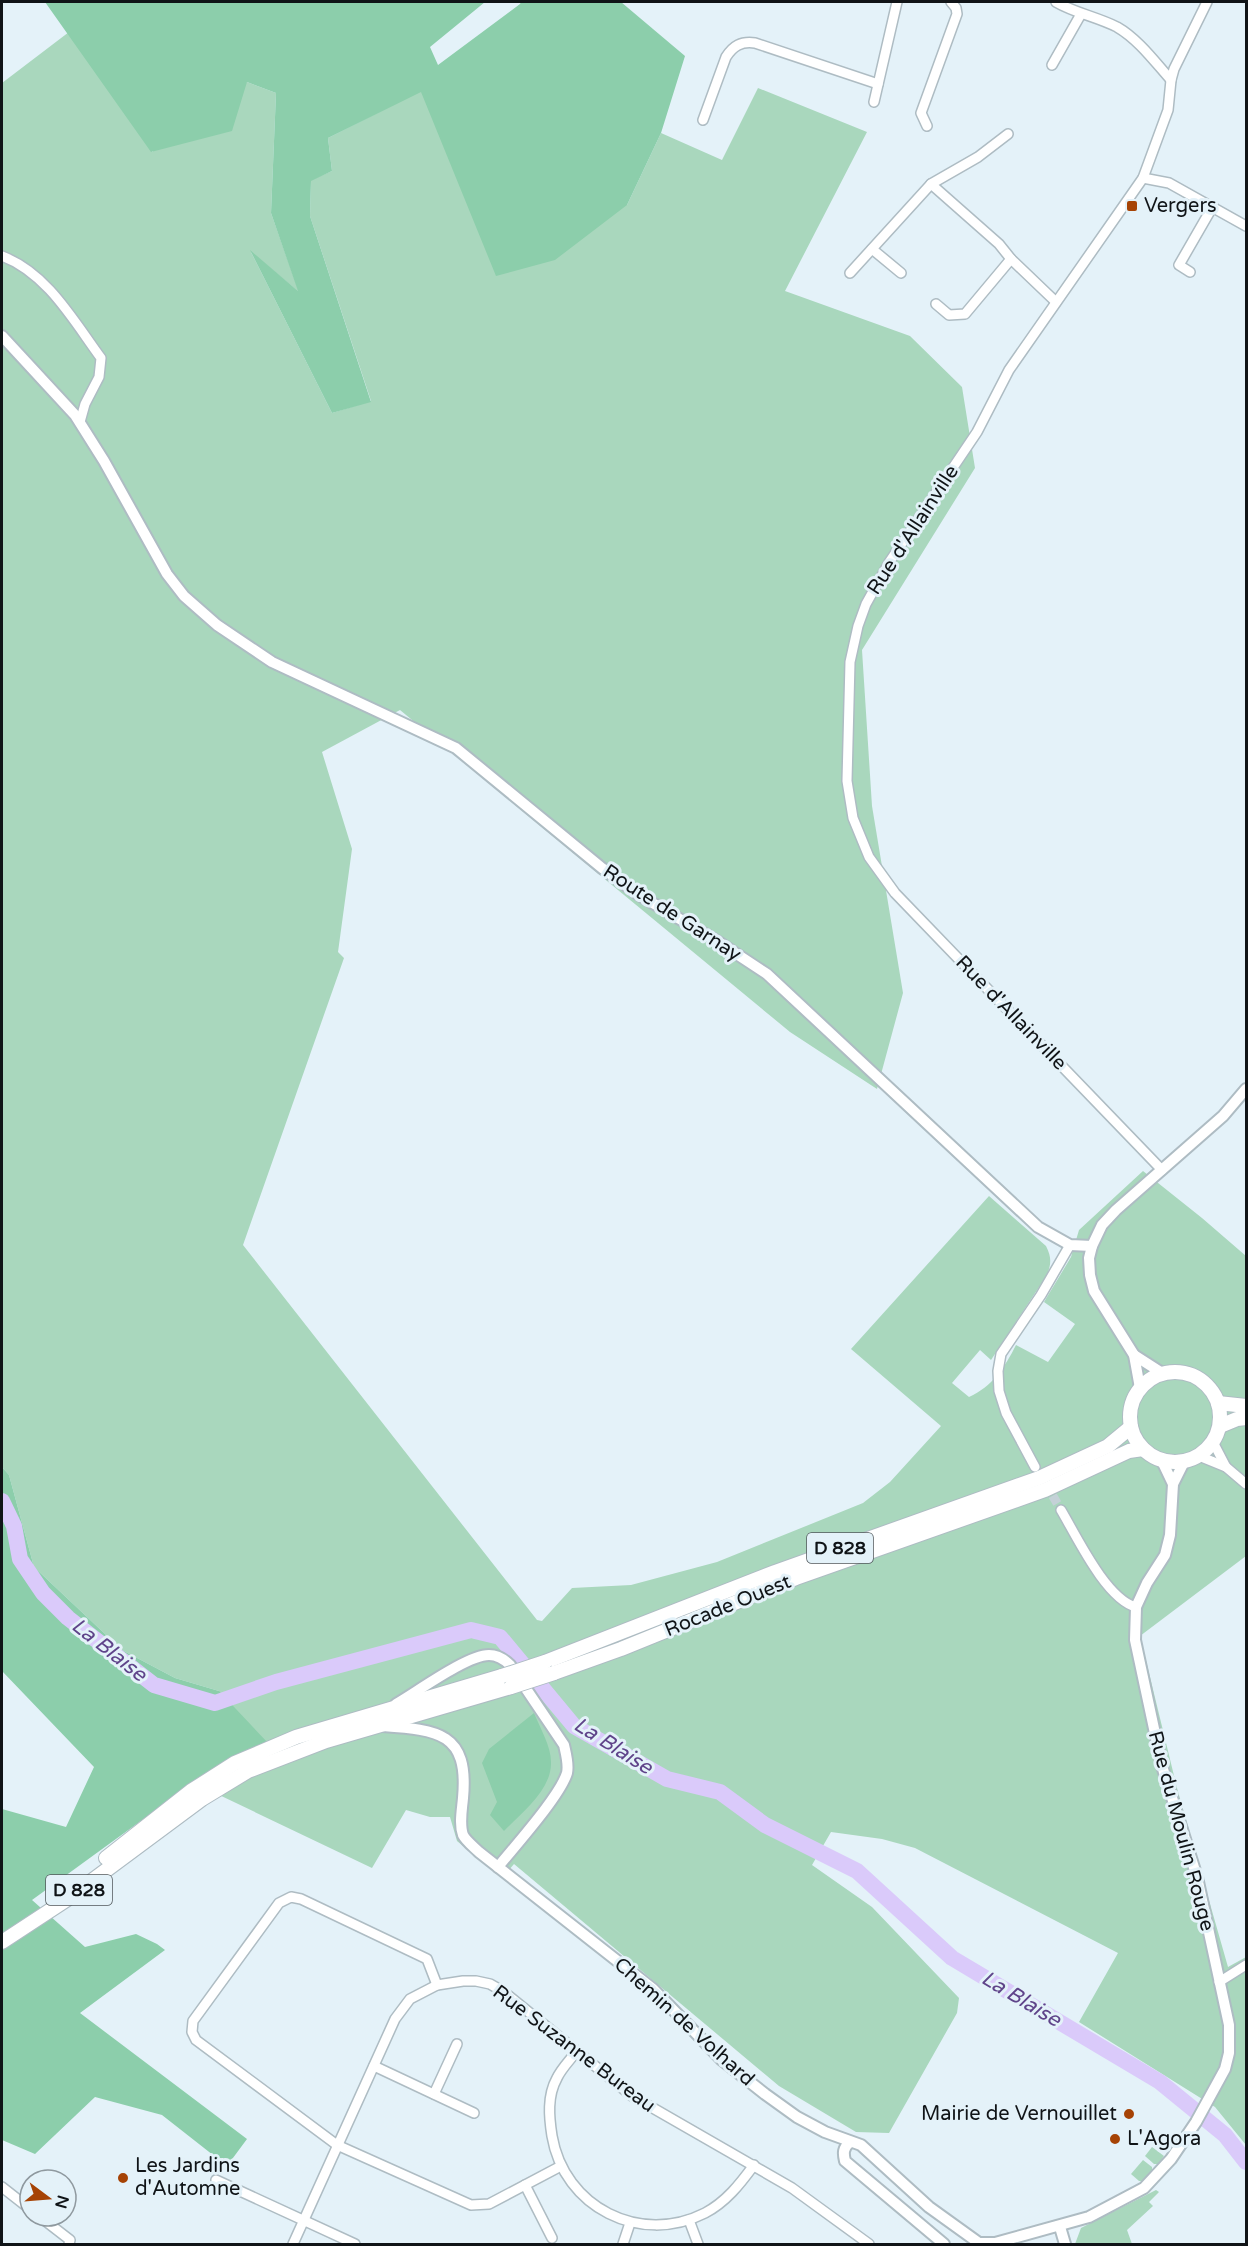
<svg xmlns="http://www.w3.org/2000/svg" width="1248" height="2246" viewBox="0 0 1248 2246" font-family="'Varela Round',sans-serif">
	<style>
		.green { fill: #a9d7bd }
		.forest { fill: #8cceab }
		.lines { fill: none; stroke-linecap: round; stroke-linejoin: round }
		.river { stroke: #dacafa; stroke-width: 16 }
		.minor-tunnel { stroke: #c4d1d7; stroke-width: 9; stroke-dasharray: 9 4.5; stroke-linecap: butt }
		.minor-casing { stroke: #aebcc3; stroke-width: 12 }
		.tertiary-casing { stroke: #aebcc3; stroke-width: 14 }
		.primary-casing { stroke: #aebcc3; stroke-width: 16 }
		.minor { stroke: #fff; stroke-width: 9 }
		.tertiary { stroke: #fff; stroke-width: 10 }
		.primary { stroke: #fff; stroke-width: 14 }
		.primary-bridge-casing { stroke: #aebcc3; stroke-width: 16; stroke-linecap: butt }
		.primary-bridge { stroke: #fff; stroke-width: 14 }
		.poi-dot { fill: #a64305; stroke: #e4f2f9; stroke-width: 2 }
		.labels { text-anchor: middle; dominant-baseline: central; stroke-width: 6; stroke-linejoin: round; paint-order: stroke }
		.shield { fill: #e4f2f9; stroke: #50575b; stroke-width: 1.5 }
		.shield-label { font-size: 18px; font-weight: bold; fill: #101417 }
		.poi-label { font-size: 20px; fill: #101417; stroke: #e4f2f9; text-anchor: start }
		.street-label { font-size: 20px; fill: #101417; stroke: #e4f2f9 }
		.water-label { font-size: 21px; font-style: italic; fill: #5f448a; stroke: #e4f2f9 }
	</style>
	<rect width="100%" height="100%" fill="#e4f2f9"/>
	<g class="green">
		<path d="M69 32 152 152 247 82 276 93 271 213 299 292 251 252 332 413 371 401 310 216 311 180 332 171 328 138 421 91 627 205 661 133 722 160 758 88 867 132 785 291 910 336 962 387 975 468 862 650 872 806 903 993 877 1089 790 1032 400 710 322 752 352 849 338 952 344 958 243 1245 537 1620 542 1621 572 1588 631 1585 717 1562 863 1503 890 1482 941 1426 851 1349 989 1196 1046 1246C1052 1258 1051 1264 1047 1275L991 1360 980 1350 952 1383 969 1397C992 1387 1005 1367 1016 1345L1048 1362 1075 1324 1044 1302 1071 1257 1079 1230 1143 1171 1202 1218 1246 1256V1556L1140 1636 1177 1788 1228 1967 1246 1957V2145L1215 2107 1079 2022 1118 1953 915 1848 882 1839 831 1832 812 1865 872 1907 959 1998 957 2013 889 2133 856 2132 779 2086 514 1864 502 1878 457 1841 450 1817H430L406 1810 372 1868 194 1783 219 1691 175 1678 122 1650 34 1567 9 1475 2 1467V83Z"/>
		<path d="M1152 2147 1164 2156 1158 2164H1154L1145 2156Z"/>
		<path d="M1143 2160 1152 2167V2170L1143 2181H1139L1131 2174Z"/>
		<path d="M1156 2190 1159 2192 1149 2202 1153 2206 1127 2230 1132 2244H1075L1081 2228Z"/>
	</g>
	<g class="forest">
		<path d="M45 2H485L430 47 438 65 520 4 521 2H621L685 56 661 133 627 205 555 260 496 276 421 92 328 138 332 171 311 181 310 216 371 402 332 413 250 250 298 291 271 213 276 93 247 82 232 131 151 152Z"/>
		<path d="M2 1467 9 1475 34 1567 122 1650 175 1678 219 1691 268 1743 193 1783 32 1900 85 1947 136 1934 157 1944 165 1950 80 2013 247 2139 227 2166 162 2115 95 2097 35 2154 2 2140V1809L66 1827 94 1767 2 1671Z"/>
		<path d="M534 1713C540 1728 551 1746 551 1762 552 1790 521 1813 504 1831L490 1815 497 1802 482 1763 489 1749Z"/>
	</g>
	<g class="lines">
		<path class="river" d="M2 1501 14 1526 20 1559 43 1593 68 1618 154 1685 215 1703 276 1682 471 1630 500 1637 574 1726 667 1779 720 1792 765 1825 857 1871 952 1958 1160 2082 1225 2135 1246 2162"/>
		<path class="minor-tunnel" d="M1046 1484 1061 1510"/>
		<defs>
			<g id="minor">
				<path d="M1056 2C1075 13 1097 17 1117 27 1138 39 1155 62 1171 80"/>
				<path d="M1052 65 1081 14"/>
				<path d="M874 102 897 2"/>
				<path d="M703 120 726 57C733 46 741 41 755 43L878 84"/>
				<path d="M927 126 921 113 957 14 956 8 951 2"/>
				<path d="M1143 178 1169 183 1246 226"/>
				<path d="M931 184 999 244 1011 259 1056 302"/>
				<path d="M872 249 901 273"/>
				<path d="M2 256C47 273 73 320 101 358L99 377 85 404 80 422"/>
				<path d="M1190 272 1179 265 1213 206"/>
				<path d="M850 273 931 184 978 157 1008 134"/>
				<path d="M936 304 949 315 965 314 1011 259"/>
				<path d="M1162 1170 895 893 869 857 853 818 847 781 850 662 858 626 866 604 890 561 977 432 1009 370 1143 178 1168 110 1171 80 1174 69 1207 2"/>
				<path d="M1213 1442 1226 1467"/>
				<path d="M1199 1456 1226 1467 1246 1484"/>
				<path d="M1035 1467 1006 1413 999 1391 998 1371 1001 1354 1041 1295 1070 1245"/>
				<path d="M1061 1510C1077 1537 1106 1599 1136 1607"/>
				<path d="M1219 1982 1246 1965"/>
				<path d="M437 1985 427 1959 301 1899 291 1897 279 1903 193 2021 192 2032 196 2040 337 2145 471 2205 489 2204 561 2166"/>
				<path d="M576 2052C570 2060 561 2069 557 2078 547 2096 549 2117 552 2136 564 2207 640 2246 705 2213 726 2202 740 2184 754 2165"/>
				<path d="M374 2066 474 2113"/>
				<path d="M434 2094 457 2044"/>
				<path d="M216 2180 355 2244"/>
				<path d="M525 2185 552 2238"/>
				<path d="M2 2187 30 2209"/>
				<path d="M39 2216 70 2240 69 2244"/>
				<path d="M689 2220 698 2244"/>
				<path d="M293 2244 395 2019 410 1999 437 1985 463 1981H476L490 1984 504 1992 632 2096 792 2188 869 2244"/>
				<path d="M623 2244 630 2223"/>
			</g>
			<g id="tertiary">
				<path d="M2 336 75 415 104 461 167 574 184 596 217 625 272 662 456 748 602 868 639 895 717 941 767 974 1038 1227 1070 1245 1092 1246"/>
				<path d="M1134 1355 1162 1373"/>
				<path d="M1140 1388 1134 1355 1094 1291 1090 1275 1089 1258 1092 1246 1102 1225 1116 1210 1223 1116 1246 1089"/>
				<path d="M1162 1461 1173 1484"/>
				<path d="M396 1704C417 1692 467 1655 489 1655 498 1655 504 1659 510 1665L564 1745C566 1754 569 1764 567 1773 560 1796 515 1846 498 1867"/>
				<path d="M382 1726C438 1730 469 1732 463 1798 462 1810 459 1824 463 1835 466 1841 474 1847 479 1852L653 1989 722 2060 765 2094 797 2117 825 2132 861 2145 929 2207 979 2243H995L1089 2217 1144 2188 1171 2159 1196 2122 1225 2069 1229 2053V2025L1197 1877 1162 1766 1135 1640 1136 1607 1147 1583 1165 1555 1170 1535 1173 1484 1184 1462"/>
				<path d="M850 2142C843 2148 843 2153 845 2161L944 2244"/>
				<path d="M1060 2227 1065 2244"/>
			</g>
			<g id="primary">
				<circle cx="1175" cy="1417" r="45"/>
				<path d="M1218 1403 1246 1406"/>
				<path d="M1220 1426 1237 1419 1246 1418"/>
				<path d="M545 1662 775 1572 1039 1478 1108 1446 1131 1427"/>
				<path d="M554 1673 621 1649 796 1578 1045 1490 1129 1451 1143 1449"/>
				<path d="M106 1858 191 1791 235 1763 296 1737 502 1676"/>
				<path d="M2 1942 66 1900 202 1799 248 1771 326 1741 511 1687"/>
			</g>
		</defs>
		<use href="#minor" class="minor-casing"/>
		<use href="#tertiary" class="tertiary-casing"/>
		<use href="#primary" class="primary-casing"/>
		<use href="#minor" class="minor"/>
		<use href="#tertiary" class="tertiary"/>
		<use href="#primary" class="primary"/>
		<defs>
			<g id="primary-bridge">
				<path d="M502 1676 545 1662"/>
				<path d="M511 1687 554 1673"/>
			</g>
		</defs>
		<use href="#primary-bridge" class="primary-bridge-casing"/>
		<use href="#primary-bridge" class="primary-bridge"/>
	</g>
	<g class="poi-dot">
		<rect x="1126" y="200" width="12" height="12" rx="3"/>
		<circle cx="1129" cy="2114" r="6"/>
		<circle cx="1115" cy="2139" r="6"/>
		<circle cx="123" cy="2178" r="6"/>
	</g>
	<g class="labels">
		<g class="shield">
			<rect x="807" y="1533" width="66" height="30" rx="4.5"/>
			<rect x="46" y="1875" width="66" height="30" rx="4.5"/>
		</g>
		<g class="shield-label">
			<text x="840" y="1548">D 828</text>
			<text x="79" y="1890">D 828</text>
		</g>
		<g class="poi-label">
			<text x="1144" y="206">Vergers</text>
			<text x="1117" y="2114" text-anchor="end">Mairie de Vernouillet</text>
			<text x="1127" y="2139">L'Agora</text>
			<text x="135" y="2166">Les Jardins<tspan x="135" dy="23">d'Automne</tspan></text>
		</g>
		<g class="street-label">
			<text transform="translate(913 530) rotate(-57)">Rue d'Allainville</text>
			<text transform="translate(672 913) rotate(33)">Route de Garnay</text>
			<text transform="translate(1011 1013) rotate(46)">Rue d'Allainville</text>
			<text transform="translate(728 1606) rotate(-22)">Rocade Ouest</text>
			<text transform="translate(1181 1831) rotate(75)">Rue du Moulin Rouge</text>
			<text transform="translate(684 2022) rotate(42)">Chemin de Volhard</text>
			<text transform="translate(574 2049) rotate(37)">Rue Suzanne Bureau</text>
		</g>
		<g class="water-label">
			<text transform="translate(109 1650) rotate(38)">La Blaise</text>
			<text transform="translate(613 1746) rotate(32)">La Blaise</text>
			<text transform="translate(1021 1999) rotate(31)">La Blaise</text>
		</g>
	</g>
	<rect width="1248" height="2246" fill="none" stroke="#101417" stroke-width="6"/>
	<g transform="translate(48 2198) rotate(106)"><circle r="28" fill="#e4f2f9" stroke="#8f999f" stroke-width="1.5"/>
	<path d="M0-4.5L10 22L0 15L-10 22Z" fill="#a64305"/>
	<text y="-9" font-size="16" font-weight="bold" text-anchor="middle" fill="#101417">N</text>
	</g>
</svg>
